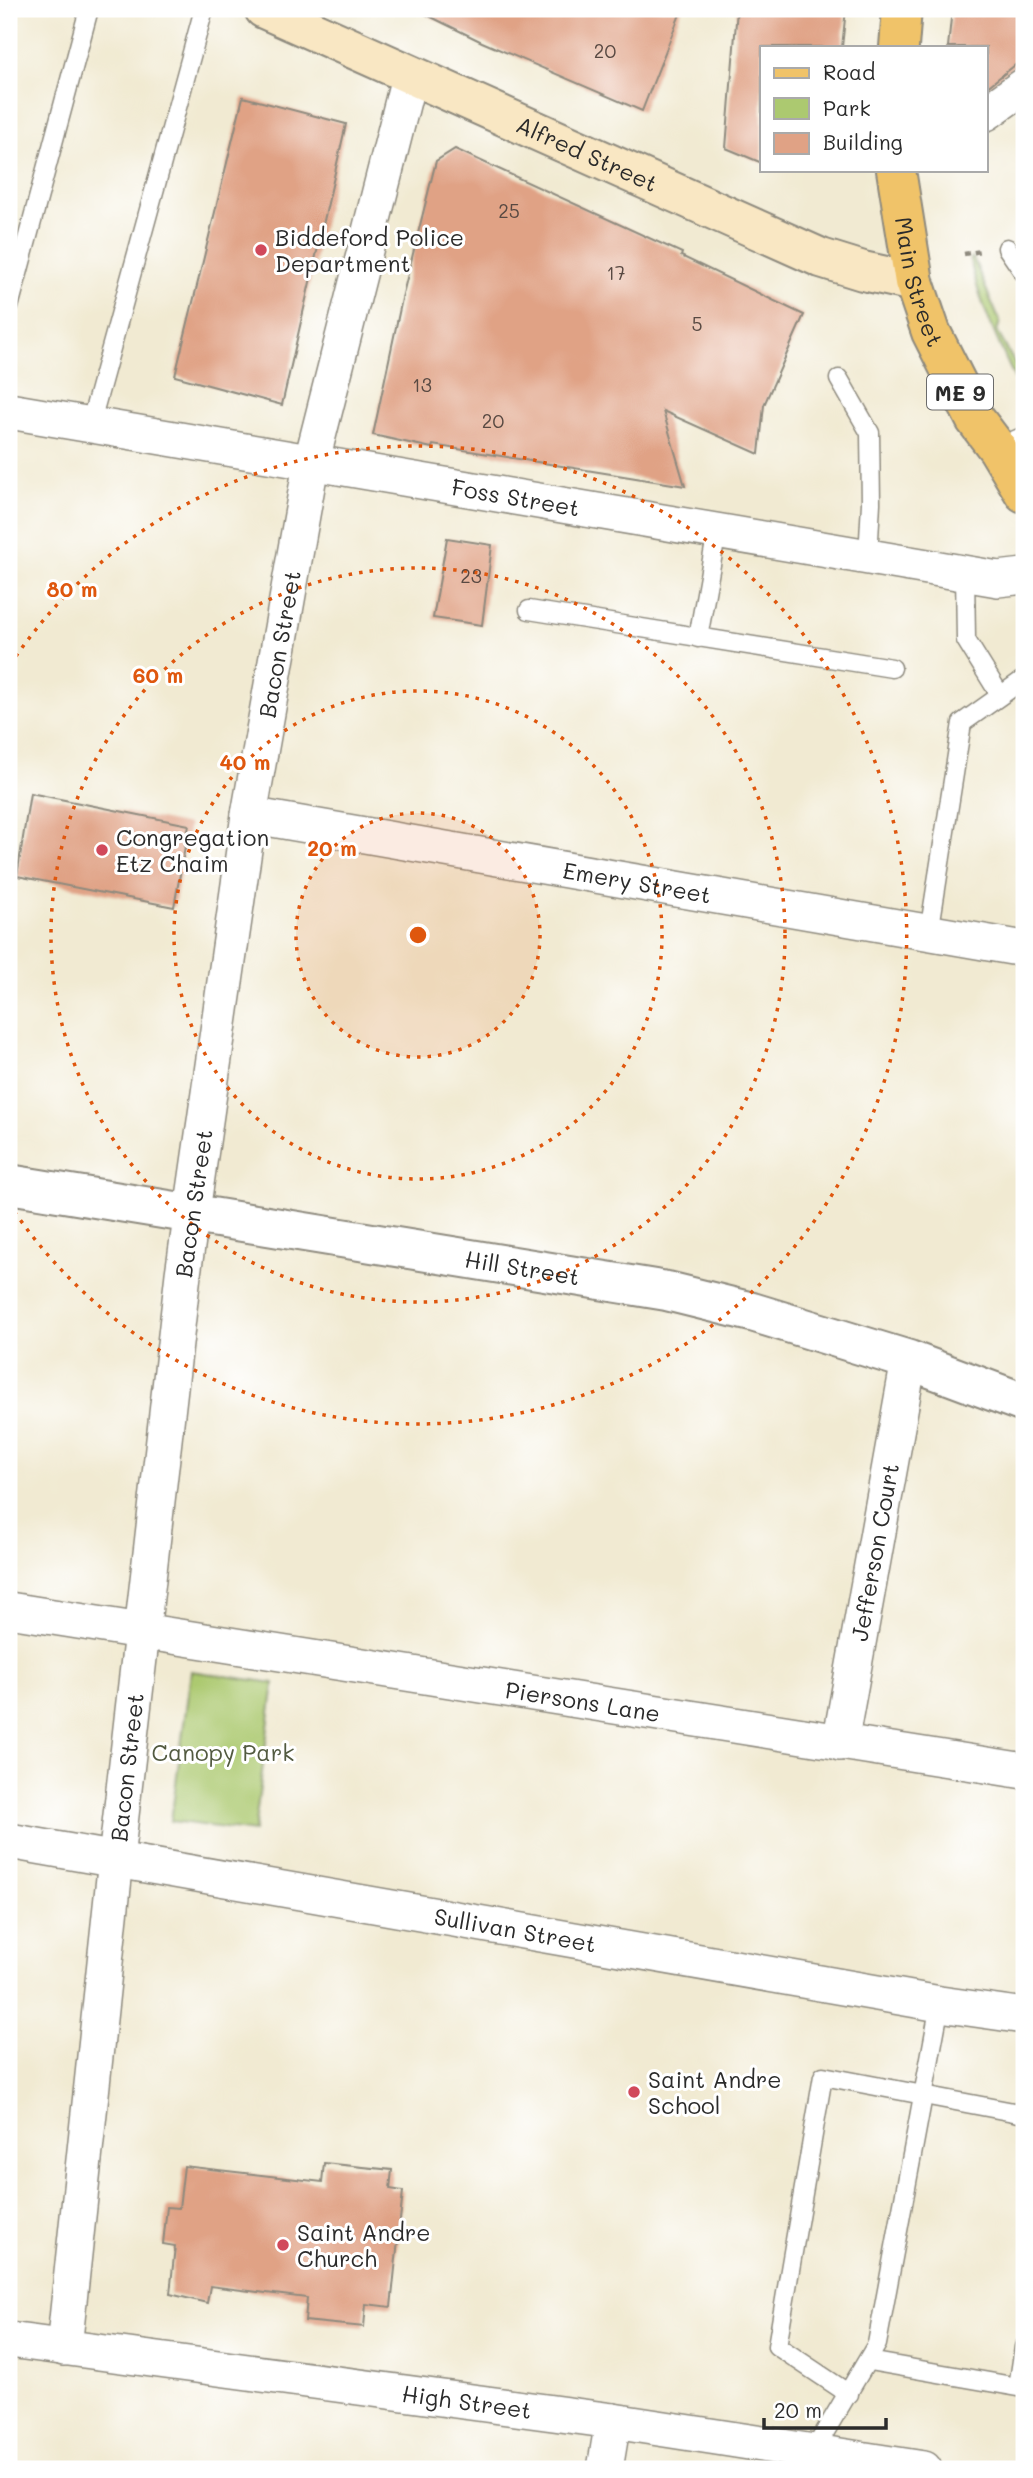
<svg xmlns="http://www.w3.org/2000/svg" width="1033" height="2478" viewBox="0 0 1033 2478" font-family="Mali,sans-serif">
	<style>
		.green { fill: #acc970; stroke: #6c7a4e; stroke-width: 2 }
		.building { fill: #e0a285 }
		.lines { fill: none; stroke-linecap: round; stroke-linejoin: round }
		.service-casing { stroke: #8e8a7e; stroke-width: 21 }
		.minor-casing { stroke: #8e8a7e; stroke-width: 38 }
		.tertiary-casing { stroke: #8e8a7e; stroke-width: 42 }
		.secondary-casing { stroke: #8e8a7e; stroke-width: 42 }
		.primary-casing { stroke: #8e8a7e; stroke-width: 42 }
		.path { stroke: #8e8a7e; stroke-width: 4.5; stroke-dasharray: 5 5; stroke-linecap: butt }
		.service { stroke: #fff; stroke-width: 18 }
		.minor { stroke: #fff; stroke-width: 35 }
		.tertiary { stroke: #fff; stroke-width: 38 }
		.secondary { stroke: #f9e7c3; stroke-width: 38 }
		.primary { stroke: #f0c369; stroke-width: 38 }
		.ring { fill: none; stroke: #df570e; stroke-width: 3.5; stroke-dasharray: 3.5 7 }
		.poi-dot { fill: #d1495b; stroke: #fff; stroke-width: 2.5 }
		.labels { text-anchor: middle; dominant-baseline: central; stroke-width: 6; stroke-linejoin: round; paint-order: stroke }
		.number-label { font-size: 19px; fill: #584942 }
		.shield { fill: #fff; stroke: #6b6b6b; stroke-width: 2 }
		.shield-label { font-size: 21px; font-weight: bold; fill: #2b2b2b }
		.street-label { font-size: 23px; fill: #2b2b2b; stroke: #fff }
		.poi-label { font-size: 23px; fill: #2b2b2b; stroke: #fff; text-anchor: start }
		.park-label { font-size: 23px; fill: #525a40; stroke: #fff }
		.centre { fill: #df570e; stroke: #fff; stroke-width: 3.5 }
		.ring-label { font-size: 21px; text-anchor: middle; font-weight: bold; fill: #df570e; stroke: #fff; stroke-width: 6; stroke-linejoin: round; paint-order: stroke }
	</style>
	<rect width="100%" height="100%" fill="#fff"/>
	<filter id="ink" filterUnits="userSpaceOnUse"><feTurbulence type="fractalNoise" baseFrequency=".0143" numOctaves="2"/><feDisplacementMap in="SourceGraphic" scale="14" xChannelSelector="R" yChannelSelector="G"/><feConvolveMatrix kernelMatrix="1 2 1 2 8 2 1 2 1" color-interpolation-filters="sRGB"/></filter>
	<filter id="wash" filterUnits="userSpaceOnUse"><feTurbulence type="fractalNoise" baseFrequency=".00686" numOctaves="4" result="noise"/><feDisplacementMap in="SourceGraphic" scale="28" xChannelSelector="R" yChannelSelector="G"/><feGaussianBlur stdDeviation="1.57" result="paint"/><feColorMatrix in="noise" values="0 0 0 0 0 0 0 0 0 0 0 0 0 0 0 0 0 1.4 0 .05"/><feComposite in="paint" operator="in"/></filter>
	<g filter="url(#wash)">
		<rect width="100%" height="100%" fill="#f1ead2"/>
		<g class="green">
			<path d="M973 258 1000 322 997 331 1022 377 1015 379C997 340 979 301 970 259Z"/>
			<path d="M191 1671 274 1683 254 1832 171 1821Z"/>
		</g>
		<g id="blocks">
			<g class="building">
				<path d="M415 9H682L642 111 482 42Z"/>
				<path d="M737 9H846L842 47H762V163L726 148Z"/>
				<path d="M952 9H1024V58L986 88V47H948Z"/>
				<path d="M243 97 346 124 282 405 175 376Z"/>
				<path d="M455 149 682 253 681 256 804 315 764 405 759 454 663 411 685 486 433 445 432 448 373 435 403 294 436 161Z"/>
				<path d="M447 538 492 545 482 625 433 618Z"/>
				<path d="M30 793 189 825 174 907 17 876Z"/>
				<path d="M324 2163 392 2170 390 2189 403 2191 391 2307 366 2304 364 2327 305 2321 307 2298 210 2286 207 2303 170 2294 175 2246 163 2244 167 2207 179 2208 184 2166 322 2182Z"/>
			</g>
		</g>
	</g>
	<g filter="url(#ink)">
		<use href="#blocks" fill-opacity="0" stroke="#8e8a7e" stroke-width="2"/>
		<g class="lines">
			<defs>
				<g id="service">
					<path d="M1007 248 1024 273"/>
					<path d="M9 307 89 9"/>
					<path d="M839 379 870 433 871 503 868 557"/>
					<path d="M90 425 204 9"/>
					<path d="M997 448 1024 436"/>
					<path d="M965 573 966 640 1000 695"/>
					<path d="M529 610 892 668"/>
					<path d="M698 638 717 531"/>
					<path d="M929 933 962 723 1024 679"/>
					<path d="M869 2361 1018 2387 1024 2347"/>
					<path d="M849 2394 777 2346 823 2076 1024 2114"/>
					<path d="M813 2452 877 2344 940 2004"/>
				</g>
				<g id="minor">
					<path d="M986 113 1024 86"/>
					<path id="s1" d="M9 411 998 579 1024 576"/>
					<path id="s2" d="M249 815 1024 949"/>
					<path id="s3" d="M9 1610 1024 1771"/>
					<path id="s4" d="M840 1743 909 1360"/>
					<path id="s5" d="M9 1841 940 2004 1024 2016"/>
					<path id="s6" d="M9 2340 613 2421 924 2469"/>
					<path id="s7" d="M64 2348 116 1859 183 1274 249 815 311 464 410 73"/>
					<path d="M605 2469 613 2421"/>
				</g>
				<g id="tertiary">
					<path id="s8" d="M9 1184 667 1291 752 1312 909 1360 1024 1403"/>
				</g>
				<g id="secondary">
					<path id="s9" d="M264 9 821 258 863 271 914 282"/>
				</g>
				<g id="primary">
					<path d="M899 47 902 9"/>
					<path id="s10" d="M896 170 914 282 931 332 975 419 997 448 1024 493"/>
				</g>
			</defs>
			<use href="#service" class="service-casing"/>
			<use href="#minor" class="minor-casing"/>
			<use href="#tertiary" class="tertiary-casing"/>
			<use href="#secondary" class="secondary-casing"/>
			<use href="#primary" class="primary-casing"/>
			<path class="path" d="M964 254 981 251"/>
			<use href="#service" class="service"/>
			<use href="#minor" class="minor"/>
			<use href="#tertiary" class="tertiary"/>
			<use href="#secondary" class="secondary"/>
			<use href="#primary" class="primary"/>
		</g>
	</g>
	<circle cx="418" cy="935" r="122" fill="#df570e" fill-opacity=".12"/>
	<g class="ring">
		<circle cx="418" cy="935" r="122"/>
		<circle cx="418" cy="935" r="244"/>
		<circle cx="418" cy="935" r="367"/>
		<path d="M10 665A489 489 0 1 1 10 1205"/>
	</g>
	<g class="poi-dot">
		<circle cx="261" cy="250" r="7"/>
		<circle cx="102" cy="850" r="7"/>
		<circle cx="634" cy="2092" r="7"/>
		<circle cx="283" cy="2245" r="7"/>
	</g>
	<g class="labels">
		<g class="number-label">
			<text x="605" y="50">20</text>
			<text x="509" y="210">25</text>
			<text x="616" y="272">17</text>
			<text x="697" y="323">5</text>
			<text x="422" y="384">13</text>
			<text x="493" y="420">20</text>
			<text x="471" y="575">23</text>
		</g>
		<rect class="shield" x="927" y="374.5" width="66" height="35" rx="5"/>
		<g class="shield-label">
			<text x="960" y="392">ME 9</text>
		</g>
		<g class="street-label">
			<text stroke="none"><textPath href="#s9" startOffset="354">Alfred Street</textPath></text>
			<text stroke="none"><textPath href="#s10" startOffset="114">Main Street</textPath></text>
			<text stroke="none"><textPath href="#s1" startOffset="514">Foss Street</textPath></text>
			<text stroke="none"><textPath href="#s7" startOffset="1718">Bacon Street</textPath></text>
			<text stroke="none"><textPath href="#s2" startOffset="394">Emery Street</textPath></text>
			<text stroke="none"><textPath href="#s7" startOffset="1152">Bacon Street</textPath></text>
			<text stroke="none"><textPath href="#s8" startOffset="520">Hill Street</textPath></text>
			<text stroke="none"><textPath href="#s4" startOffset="194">Jefferson Court</textPath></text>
			<text stroke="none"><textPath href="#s3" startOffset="581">Piersons Lane</textPath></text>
			<text stroke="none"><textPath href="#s7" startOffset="584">Bacon Street</textPath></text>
			<text stroke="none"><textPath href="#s5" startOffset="514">Sullivan Street</textPath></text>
			<text stroke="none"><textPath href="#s6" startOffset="462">High Street</textPath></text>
		</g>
		<g class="poi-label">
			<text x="275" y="237">Biddeford Police<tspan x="275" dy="26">Department</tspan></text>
			<text x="116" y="837">Congregation<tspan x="116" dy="26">Etz Chaim</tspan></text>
			<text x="648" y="2079">Saint Andre<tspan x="648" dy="26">School</tspan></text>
			<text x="297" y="2232">Saint Andre<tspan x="297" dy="26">Church</tspan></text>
		</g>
		<g class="park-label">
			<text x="223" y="1752">Canopy Park</text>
		</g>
	</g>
	<circle cx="418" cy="935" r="10" class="centre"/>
	<g class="ring-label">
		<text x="72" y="597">80 m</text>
		<text x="158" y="683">60 m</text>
		<text x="245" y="770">40 m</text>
		<text x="332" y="856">20 m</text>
	</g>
	<rect width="1033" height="2478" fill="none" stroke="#fff" stroke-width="35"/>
	<rect x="760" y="46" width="228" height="126" fill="#ffffff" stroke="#aaaaaa" stroke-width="2"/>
	<rect x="774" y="68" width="35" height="10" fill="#f0c369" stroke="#aaaaaa" stroke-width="2"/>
	<text x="823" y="80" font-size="21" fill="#2b2b2b">Road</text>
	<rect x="774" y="98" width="35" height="21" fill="#acc970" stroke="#aaaaaa" stroke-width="2"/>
	<text x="823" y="116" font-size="21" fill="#2b2b2b">Park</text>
	<rect x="774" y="133" width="35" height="21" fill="#e0a285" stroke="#aaaaaa" stroke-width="2"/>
	<text x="823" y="150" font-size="21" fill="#2b2b2b">Building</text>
	<path d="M764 2418v10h122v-10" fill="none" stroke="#2b2b2b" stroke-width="3.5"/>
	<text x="774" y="2418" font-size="21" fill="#2b2b2b" stroke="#ffffff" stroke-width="5" paint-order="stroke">20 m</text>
</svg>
